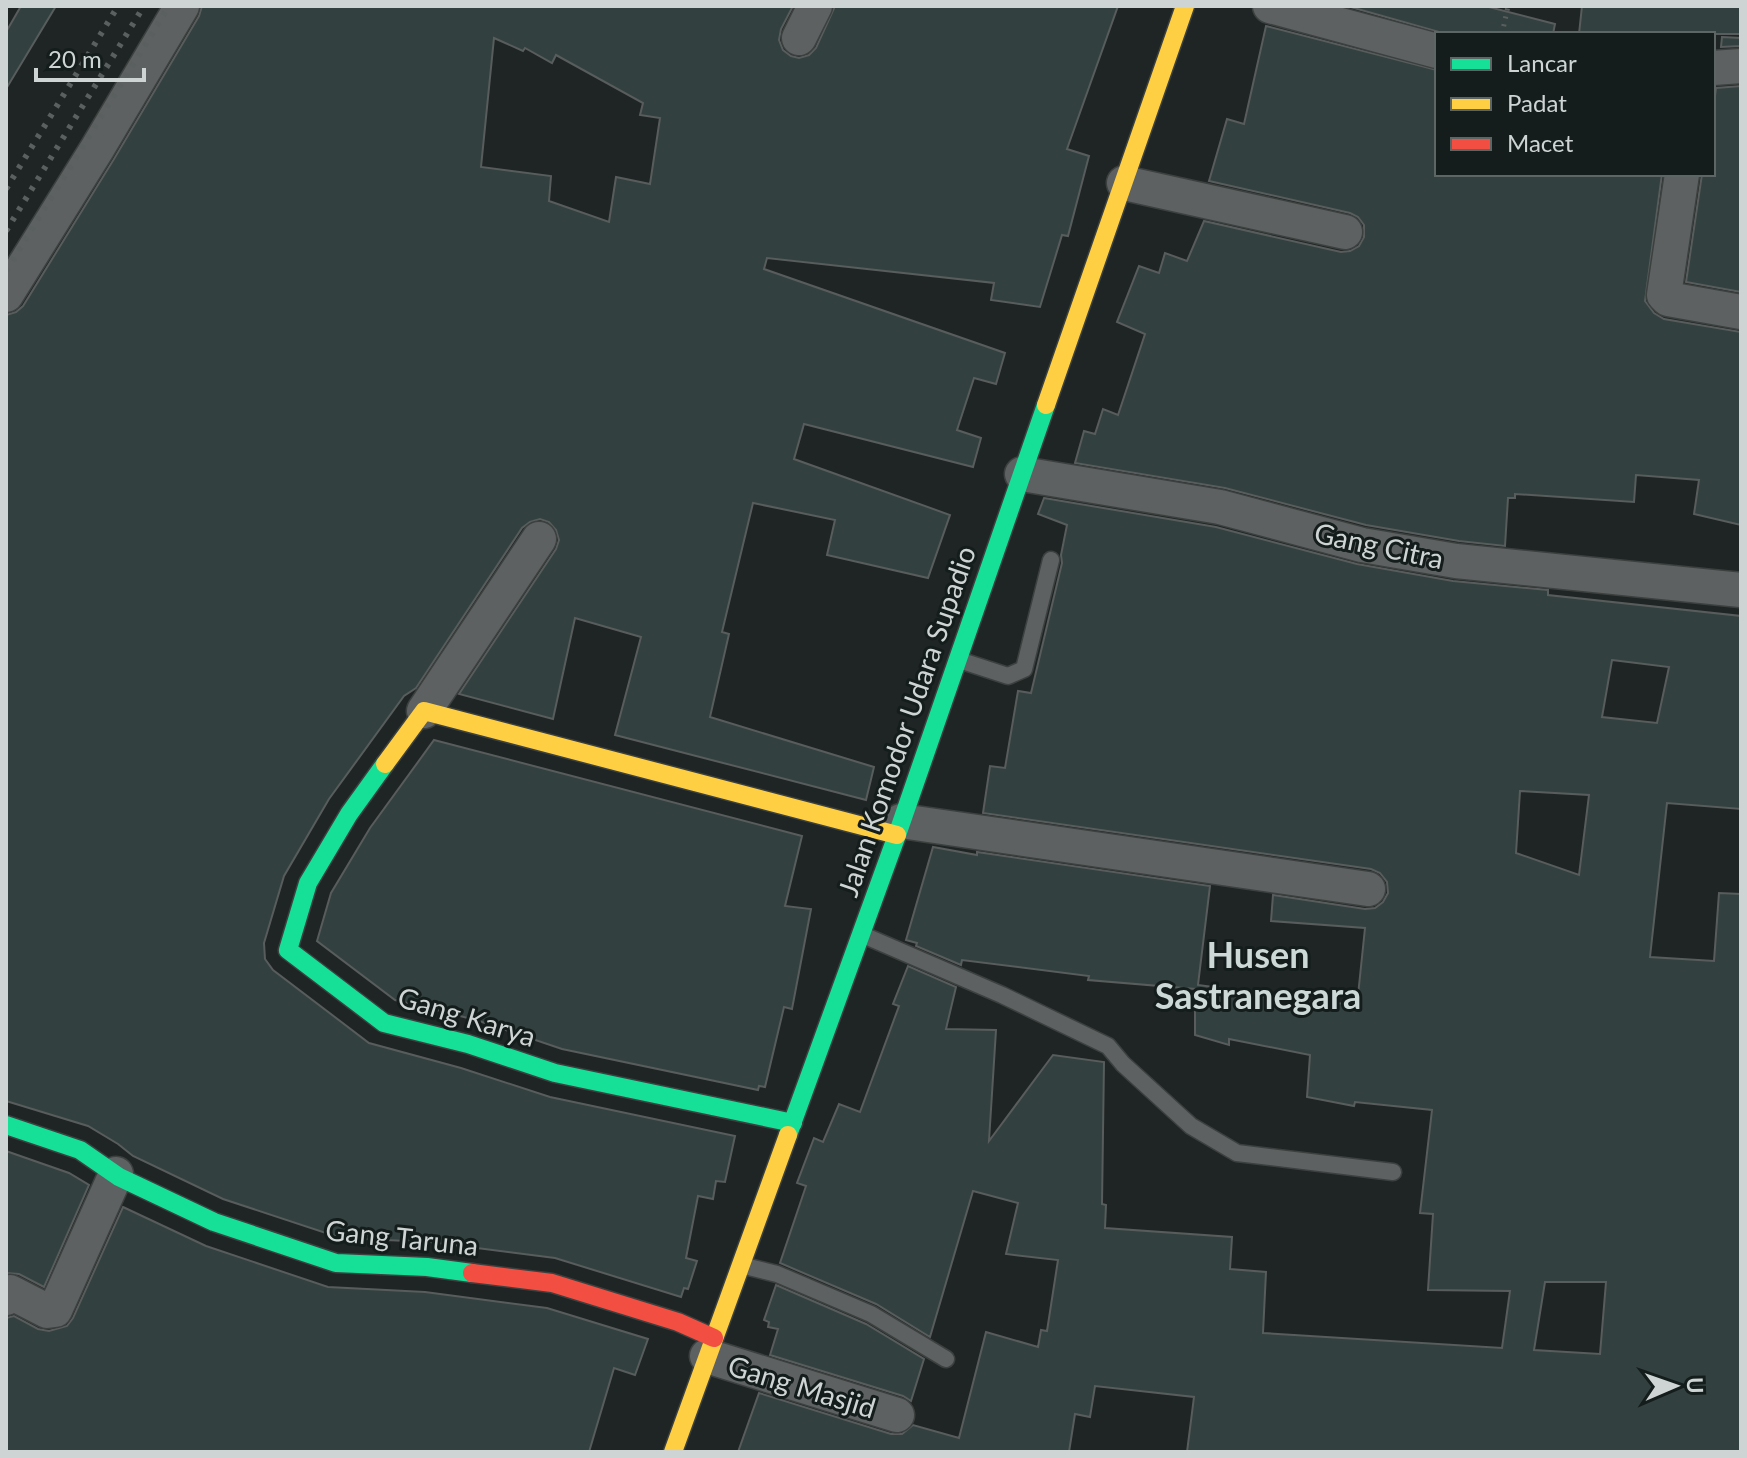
<svg xmlns="http://www.w3.org/2000/svg" width="1747" height="1458" viewBox="0 0 1747 1458" font-family="Lato,sans-serif">
	<style>
		.building { fill: #32413f; stroke: #585c5c; stroke-width: 2; fill-rule: evenodd }
		.lines { fill: none; stroke-linecap: round; stroke-linejoin: round }
		.lane-casing { stroke: #3c4140; stroke-width: 19 }
		.street-casing { stroke: #3c4140; stroke-width: 37 }
		.fast-casing { stroke: #3c4140; stroke-width: 21 }
		.slow-casing { stroke: #3c4140; stroke-width: 21 }
		.jam-casing { stroke: #3c4140; stroke-width: 21 }
		.path { stroke: #5a5f5e; stroke-width: 5; stroke-dasharray: 2 6; stroke-linecap: butt }
		.lane { stroke: #5e6161; stroke-width: 16 }
		.street { stroke: #5e6161; stroke-width: 34 }
		.fast { stroke: #16e098; stroke-width: 18 }
		.slow { stroke: #ffcf43; stroke-width: 18 }
		.jam { stroke: #f24e42; stroke-width: 18 }
		.rail { stroke: #5a605f; stroke-width: 6; stroke-dasharray: 4 8; stroke-linecap: butt }
		.labels { text-anchor: middle; dominant-baseline: central; stroke-width: 6; stroke-linejoin: round; paint-order: stroke }
		.street-label { font-size: 28px; fill: #ced4d3; stroke: #141d1c }
		.district-label { font-size: 36px; font-weight: bold; fill: #ccd9d7; stroke: #141d1c }
	</style>
	<rect width="100%" height="100%" fill="#1f2524"/>
	<g class="building">
		<path d="M21 6H56L6 89V32Z"/>
		<path d="M202 6H793L781 29 779 40 783 50 791 56 799 58 809 55 816 48 835 6H1118L1067 149 1089 156 1068 236 1062 235 1040 307 991 300 994 283 767 258 764 269 1005 353 996 384 974 378 957 430 981 438 973 467 804 424 794 459 950 515 928 578 827 555 835 520 753 503 722 632 729 634 710 717 874 767 866 800 615 735 641 637 575 618 553 719 459 694 556 549 559 540 556 530 549 522 540 519 530 522 522 528 416 688 404 696 329 799 284 876 264 943 265 959 273 970 369 1043 461 1068 550 1097 735 1136 725 1182 716 1181 713 1199 698 1196 686 1258 697 1261 688 1289 684 1288 681 1297 555 1258 430 1242 341 1238 223 1199 133 1156 118 1144 88 1126 6 1101V315L16 312 23 306 114 159 199 16ZM494 38 523 51 525 48 552 63 556 55 643 103 640 115 660 118 650 184 616 177 609 222 549 201 551 176 481 167Z"/>
		<path d="M1347 6H1485L1555 24 1553 34H1446Z"/>
		<path d="M1582 6H1741V34H1579Z"/>
		<path d="M1266 26 1437 70V174H1662L1645 301 1654 313 1664 319 1741 332V525L1694 514 1699 480 1636 475 1634 502 1515 494V498H1508L1505 546 1459 541 1366 525 1225 488 1075 463 1084 431 1095 434 1103 409 1118 415 1145 334 1117 322 1139 266 1159 273 1165 253 1187 261 1204 221 1341 252 1350 251 1359 246 1364 237V225L1358 217 1350 213 1209 181 1227 119 1244 124Z"/>
		<path d="M1722 37 1741 38V46L1721 47Z"/>
		<path d="M1741 86V292L1686 282 1702 174H1713V111L1716 88Z"/>
		<path d="M1044 498 1216 527 1357 564 1453 581 1548 590V595L1741 616V809L1667 803 1650 957 1714 961 1719 893 1741 894V1452H1187L1194 1397 1095 1386 1090 1417 1075 1414 1069 1452H738L759 1393 891 1434H902L913 1425 959 1438 986 1332 1038 1347 1041 1330 1047 1331 1058 1260 1006 1254 1018 1203 973 1191 930 1337 876 1304 780 1263 806 1186 797 1183 814 1138 823 1142 839 1104 860 1112 899 1006 893 1004 908 966 956 987 946 1029 996 1030 989 1141 1053 1055 1104 1062 1102 1204 1106 1205 1105 1228 1232 1237 1230 1269 1266 1272 1263 1333 1502 1348 1510 1291 1428 1290 1433 1214 1420 1213 1432 1110 1355 1102 1354 1106 1307 1097 1310 1055 1229 1039V1045L1195 1035V989L1088 980 1089 976 962 960 961 965 916 946 917 943 906 940 933 847 977 855V852L1210 886 1198 985 1237 990 1236 994 1357 1005 1365 928 1271 921 1273 895 1365 909 1375 908 1383 902 1388 893 1387 882 1380 873 1371 869 983 813 990 766 1005 768 1018 691 1031 693 1062 563 1061 555 1067 525 1038 514ZM1612 660 1669 667 1657 723 1602 717ZM1520 791 1589 795 1579 875 1516 853ZM1545 1282H1606L1600 1354 1534 1350Z"/>
		<path d="M434 740 802 836 785 906 811 909 792 1009 784 1007 765 1087 759 1086 758 1090 562 1049 476 1020 395 1000 317 941 331 893 370 828Z"/>
		<path d="M6 1151 69 1173 89 1185 44 1287 19 1274 6 1273Z"/>
		<path d="M123 1207 206 1246 328 1287 425 1292 547 1308 648 1339 635 1375 614 1368 589 1452H6V1318L14 1316 38 1329 49 1331 67 1326 73 1318Z"/>
		<path d="M776 1285 866 1324 924 1359 911 1401 903 1396 770 1355 778 1329 768 1327 769 1322 764 1320Z"/>
	</g>
	<g class="lines">
		<defs>
			<g id="lane">
				<path d="M959 660 1008 676 1024 669 1051 560"/>
				<path d="M863 935 1002 995 1108 1046 1123 1064 1191 1126 1237 1153 1393 1172"/>
				<path d="M741 1265 777 1274 871 1314 946 1359"/>
			</g>
			<g id="street">
				<path d="M1270 6 1437 51"/>
				<path d="M799 38 815 6"/>
				<path d="M1713 68 1741 66"/>
				<path d="M1682 174 1664 295 1668 299 1741 312"/>
				<path d="M1124 183 1345 232"/>
				<path d="M6 295 97 149 182 6"/>
				<path d="M1022 474 1220 507 1362 545 1456 561 1741 590"/>
				<path d="M424 711 539 539"/>
				<path d="M901 821 1368 889"/>
				<path d="M6 1298 10 1292 47 1311 55 1310 116 1174"/>
				<path d="M707 1356 897 1415"/>
			</g>
			<g id="fast">
				<path d="M385 764 349 814 308 883 288 950 384 1023 468 1044 555 1073 793 1123"/>
				<path d="M6 1125 80 1150 119 1177 214 1222 336 1263 427 1267 472 1273"/>
				<path d="M788 1135 897 835 1046 405"/>
			</g>
			<g id="slow">
				<path d="M1046 405 1185 6"/>
				<path d="M385 764 424 711 897 835"/>
				<path d="M673 1452 788 1135"/>
			</g>
			<path id="jam" d="M472 1273 552 1283 678 1322 714 1338"/>
		</defs>
		<use href="#lane" class="lane-casing"/>
		<use href="#street" class="street-casing"/>
		<use href="#fast" class="fast-casing"/>
		<use href="#slow" class="slow-casing"/>
		<use href="#jam" class="jam-casing"/>
		<path class="path" d="M1502 34 1508 6"/>
		<use href="#lane" class="lane"/>
		<use href="#street" class="street"/>
		<use href="#fast" class="fast"/>
		<use href="#slow" class="slow"/>
		<use href="#jam" class="jam"/>
		<g class="rail">
			<path d="M6 189 118 6"/>
			<path d="M6 231 144 6"/>
			<path d="M6 271 169 6"/>
		</g>
	</g>
	<g class="labels">
		<g class="street-label">
			<text transform="translate(1379 545) rotate(12)">Gang Citra</text>
			<text transform="translate(906 721) rotate(-71)">Jalan Komodor Udara Supadio</text>
			<text transform="translate(467 1016) rotate(17)">Gang Karya</text>
			<text transform="translate(402 1237) rotate(6)">Gang Taruna</text>
			<text transform="translate(802 1386) rotate(17)">Gang Masjid</text>
		</g>
		<g class="district-label">
			<text x="1258" y="954">Husen<tspan x="1258" dy="41">Sastranegara</tspan></text>
		</g>
	</g>
	<rect width="1747" height="1458" fill="none" stroke="#ced4d3" stroke-width="16"/>
	<rect x="1435" y="32" width="280" height="144" fill="#141d1c" stroke="#5e6665" stroke-width="2"/>
	<rect x="1451" y="58" width="40" height="12" fill="#16e098" stroke="#5e6665" stroke-width="2"/>
	<text x="1507" y="72" font-size="24" fill="#ced4d3">Lancar</text>
	<rect x="1451" y="98" width="40" height="12" fill="#ffcf43" stroke="#5e6665" stroke-width="2"/>
	<text x="1507" y="112" font-size="24" fill="#ced4d3">Padat</text>
	<rect x="1451" y="138" width="40" height="12" fill="#f24e42" stroke="#5e6665" stroke-width="2"/>
	<text x="1507" y="152" font-size="24" fill="#ced4d3">Macet</text>
	<g transform="translate(1675 1386) rotate(88)" stroke="#141d1c" stroke-width="6" paint-order="stroke">
	<path d="M0-6L14 30L0 20L-14 30Z" fill="#ced4d3"/>
	<text y="-12" font-size="22" font-weight="bold" text-anchor="middle" fill="#ced4d3">U</text>
	</g>
	<path d="M36 68v12h108v-12" fill="none" stroke="#ced4d3" stroke-width="4"/>
	<text x="48" y="68" font-size="24" fill="#ced4d3" stroke="#141d1c" stroke-width="6" paint-order="stroke">20 m</text>
</svg>
